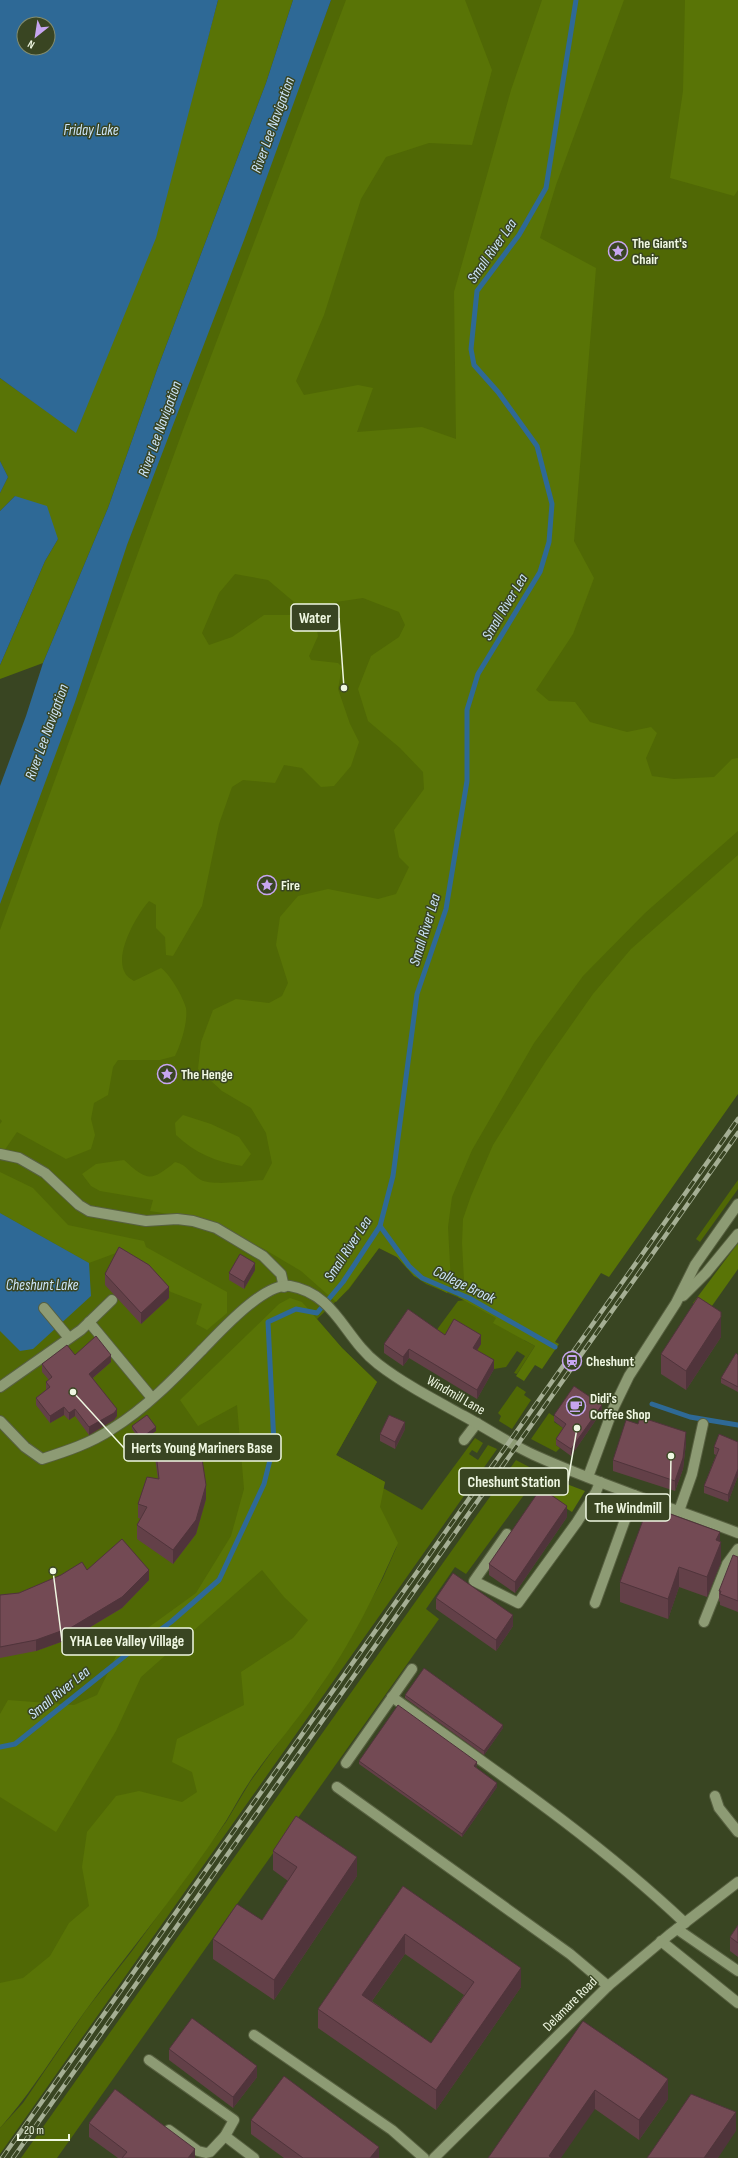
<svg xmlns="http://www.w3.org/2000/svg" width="738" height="2158" viewBox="0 0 738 2158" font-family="'Sofia Sans Condensed',sans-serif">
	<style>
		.green { fill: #506805 }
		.forest { fill: #597406 }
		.water { fill: #2e6996; fill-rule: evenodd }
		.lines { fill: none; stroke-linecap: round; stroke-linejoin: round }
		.stream { stroke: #2e6996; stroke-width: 5 }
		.service-casing { stroke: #576040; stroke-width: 12 }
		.minor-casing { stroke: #576040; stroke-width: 12 }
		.service { stroke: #8d9b74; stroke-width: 10 }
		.minor { stroke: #8d9b74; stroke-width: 10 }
		.rail-casing { stroke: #a5af94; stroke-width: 4.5 }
		.rail { stroke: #394522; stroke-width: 3; stroke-dasharray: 9; stroke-linecap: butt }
		.wall { fill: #634048; fill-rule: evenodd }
		.shaded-wall { fill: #50343b }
		.building { fill: #734a54; stroke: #50343b; fill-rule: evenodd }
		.labels { text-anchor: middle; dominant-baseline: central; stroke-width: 3; stroke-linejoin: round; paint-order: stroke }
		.poi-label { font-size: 14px; font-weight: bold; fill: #eff7e2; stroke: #394522; text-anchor: start }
		.street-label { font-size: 14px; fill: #eff7e2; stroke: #394522 }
		.water-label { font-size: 15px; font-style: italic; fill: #cde5fa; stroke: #394522 }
		.leader { fill: none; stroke: #eff7e2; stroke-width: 1.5 }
		.callout-dot { fill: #eff7e2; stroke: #394522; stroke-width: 1.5 }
		.callout { fill: #394522; stroke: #eff7e2; stroke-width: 1.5 }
		.callout-label { font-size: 15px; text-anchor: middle; font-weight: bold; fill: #eff7e2 }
	</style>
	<rect width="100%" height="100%" fill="#394522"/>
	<g class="green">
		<path d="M331 0H738V1033L524 1340 535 1346 517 1374 514 1373 525 1356 517 1351 506 1367 494 1369 476 1358 443 1347 430 1339 458 1301 465 1300 426 1284 414 1276 397 1257 379 1248 349 1289 317 1319 342 1348 377 1382 336 1455 385 1482 383 1488 422 1510 475 1438 483 1443 477 1453 472 1450 469 1454 478 1460 488 1445 497 1449 0 2154V2128L23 2103 86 2010 132 1951 226 1822 250 1782 285 1733 318 1690 350 1639 383 1578 397 1546 0 2104V882Z"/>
		<path d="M738 1180V1189L700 1242 696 1239Z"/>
		<path d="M517 1386 526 1392 524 1395 531 1400 512 1429 499 1421 501 1416 498 1413Z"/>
		<path d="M549 1413 556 1418 554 1422 566 1430 556 1445 560 1448 556 1452 531 1439Z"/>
		<path d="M516 1460 548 1477 536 1489 527 1491 466 1574 455 1567 426 1609 439 1619 57 2158H21Z"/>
	</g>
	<g class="forest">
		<path d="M218 0H293L266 83 158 367 108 508 43 663 0 679V665L45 561 58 539 15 496 0 511V493L8 477 0 461V378L76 432 192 96Z"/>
		<path d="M346 0H465L492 70 472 145 429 143 386 157 361 199 324 315 296 381 304 395 358 385 373 388 357 432 422 427 456 439 454 292 511 90 542 0H624L556 185 540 238 596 268 574 541 594 578 573 634 536 690 549 701 575 702 590 722 627 732 651 727 657 733 646 758 652 776 674 779 714 777 732 759 738 758V831L645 913 583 976 534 1043 472 1150 452 1197 448 1227 451 1283 447 1293 414 1276 397 1257 379 1248 349 1288 336 1302 301 1271 264 1249 222 1229 189 1217 150 1211 153 1200 100 1191 91 1186 82 1174 96 1164 124 1160C147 1181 151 1182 175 1162 187 1164 191 1175 201 1180 212 1186 249 1181 263 1180L272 1163 266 1133 251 1108 222 1091 198 1069 201 1042 213 1010 236 999 269 1003 282 996 288 983 276 945 280 917 298 896 328 889 378 899 396 894 409 867 399 857 394 830 424 789 423 772 400 748 368 721 358 689 371 656 399 637 405 625 399 612 363 598 336 602 315 610 294 602 268 580 235 574 219 593 202 633 209 645 232 637 264 615H292L316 625 318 636 309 656 311 660 338 663 342 667 338 689 350 724 359 742 351 766 334 786 321 787 302 768 284 765 275 783 243 780 232 787 219 824 202 906 173 956 166 955 165 937 156 928V905L149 901C136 916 114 954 125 973 126 976 131 979 134 981L161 968C170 974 183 997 186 1008 188 1022 181 1044 175 1056L160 1060H118L113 1067 108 1095 94 1103 91 1119 95 1135 91 1149 66 1159 17 1132 4 1151H0V1124L2 1121 0 1119V930L183 430Z"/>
		<path d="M685 0H738V190L734 196 670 178 683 91Z"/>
		<path d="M738 855V1094L609 1277 601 1273 555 1342 559 1344 542 1369 535 1365 524 1381 516 1376 535 1346 493 1323 496 1318 458 1297 464 1280 462 1243 463 1219 471 1196 493 1145 546 1061 593 994 631 949Z"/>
		<path d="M183 1115 211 1124 239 1137 251 1154 242 1166C216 1162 195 1153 176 1135L175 1123Z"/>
		<path d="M0 1172 33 1188 68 1225 144 1241 146 1247 227 1292V1313L207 1330 196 1324 202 1304 171 1292 116 1253 89 1263 0 1213Z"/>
		<path d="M738 1243V1269L707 1313 693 1303Z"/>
		<path d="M290 1298 302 1302 342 1348 377 1382 336 1455 385 1482 380 1507 398 1543C376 1594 350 1645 318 1690 297 1721 271 1750 250 1781 241 1794 234 1808 226 1821 183 1887 132 1947 86 2010 57 2050 32 2092 0 2128V1983L23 1978 50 1956 69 1923 89 1906 82 1867 87 1832 116 1796 139 1791 182 1802 197 1792 192 1772 172 1762 177 1739 244 1705 241 1672 293 1638 308 1620 284 1597 262 1570 141 1677 116 1731 56 1832 0 1797V1714L8 1700 74 1705 97 1695 120 1648 196 1593 231 1536 244 1489 237 1405 198 1426 180 1400 279 1304Z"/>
		<path d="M548 1477 585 1491 572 1512 536 1489Z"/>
	</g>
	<g class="water">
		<path d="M0 0H218L156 238 76 433 0 378ZM24 24H48V48H24Z"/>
		<path d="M293 0H331L244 240 127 545 75 702 0 904V786L26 716 43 663 108 508 158 367 266 83Z"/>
		<path d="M0 461 8 477 0 493Z"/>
		<path d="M15 496 47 506 58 539 45 561 0 665V511Z"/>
		<path d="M0 1213 89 1263 91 1296 33 1349 20 1351 0 1331Z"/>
	</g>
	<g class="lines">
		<g class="stream">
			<path d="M380 1226 409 1266 422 1278 469 1298 555 1347"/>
			<path d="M652 1404 690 1417 738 1425"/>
			<path d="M0 1747 15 1744 131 1651 171 1622 219 1580 264 1484 274 1444 268 1322 296 1309 317 1313 343 1282 380 1226 393 1176 417 994 446 909 467 781V710L478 674 540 572 549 542 552 504 537 446 498 392 474 365 471 349 477 291 519 235 546 188 576 0"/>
		</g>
		<defs>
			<g id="service">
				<path d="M0 1154 19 1158 45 1173 79 1205 89 1211 146 1221 177 1219 193 1221 216 1228 263 1256 281 1274 284 1287"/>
				<path d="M683 1296 706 1273 738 1234"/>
				<path d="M44 1308 69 1338"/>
				<path d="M89 1322 152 1398"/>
				<path d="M0 1387 81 1330 112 1300"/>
				<path d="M0 1421 25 1447 42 1459C67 1451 91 1443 112 1429 146 1408 175 1378 202 1350"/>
				<path d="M464 1440 477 1423"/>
				<path d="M588 1477 613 1409 629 1376 676 1303 695 1265 738 1204"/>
				<path d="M679 1511 692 1474 703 1424"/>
				<path d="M507 1534 474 1581 518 1603 577 1522 596 1492 600 1482"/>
				<path d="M595 1603 634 1495"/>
				<path d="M704 1622 727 1564 738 1549"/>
				<path d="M392 1697C493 1769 595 1838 685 1923"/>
				<path d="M346 1763 412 1669"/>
				<path d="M337 1787 570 1954 608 1986"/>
				<path d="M715 1796 719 1808 738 1832"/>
				<path d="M677 1929 738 1971"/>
				<path d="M661 1941 738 2003"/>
				<path d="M254 2035 392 2130 424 2158"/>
				<path d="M149 2060 234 2120 225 2136 210 2152 206 2153 198 2151 169 2130"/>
				<path d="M225 2136 254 2158"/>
			</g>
			<g id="minor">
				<path d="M202 1350C219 1333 264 1282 290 1286 336 1294 344 1338 378 1364 404 1384 435 1400 464 1416 488 1429 510 1444 534 1455 600 1485 670 1507 738 1533"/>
				<path d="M434 2158 608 1986 669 1935 738 1882"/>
			</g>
		</defs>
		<use href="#service" class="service-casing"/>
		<use href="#minor" class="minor-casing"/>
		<use href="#service" class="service"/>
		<use href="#minor" class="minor"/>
		<defs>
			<g id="rail">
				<path d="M2 2158 738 1119"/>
				<path d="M13 2158 738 1133"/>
			</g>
		</defs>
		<use href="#rail" class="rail-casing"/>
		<use href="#rail" class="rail"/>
	</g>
	<g class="wall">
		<path d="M255 1270 244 1289 229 1280V1273Z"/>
		<path d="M105 1274 169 1298 141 1324 105 1285Z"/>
		<path d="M445 1335 481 1344 477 1350 494 1369 477 1399 409 1358 403 1366 384 1353V1344Z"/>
		<path d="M721 1337 686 1390 661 1374V1354Z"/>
		<path d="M75 1355 111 1362 93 1378 117 1416 114 1420 89 1435 75 1416 69 1420 64 1415 50 1423 36 1405V1398L46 1390V1382L49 1380 42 1372V1364Z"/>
		<path d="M738 1355V1392L721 1383V1378Z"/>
		<path d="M602 1411 571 1456 556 1445V1439L563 1428 554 1421V1415Z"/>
		<path d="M638 1424 686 1443 683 1469 675 1491 613 1471V1460Z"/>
		<path d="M132 1426 156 1431 141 1442 132 1429Z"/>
		<path d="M405 1429 395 1449 380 1441V1434Z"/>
		<path d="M738 1442V1476L728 1502 704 1493V1486L716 1455 714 1454V1447Z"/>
		<path d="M155 1444 206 1499 196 1534 173 1564 137 1539V1525L141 1519 138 1518V1504L158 1479 155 1458Z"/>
		<path d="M567 1517 515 1593 489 1575V1564Z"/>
		<path d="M720 1541 721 1562 707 1597 679 1587 668 1619 620 1602V1582Z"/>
		<path d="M738 1557V1612L720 1605V1602L719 1601V1591Z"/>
		<path d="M87 1570 149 1580 122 1608 72 1638 36 1651 0 1658V1595L19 1593Z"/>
		<path d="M436 1598 513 1626 496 1651 436 1609Z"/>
		<path d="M405 1695 503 1728 484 1755 405 1698Z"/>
		<path d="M359 1761 477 1765 476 1767 497 1787 462 1837 359 1764Z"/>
		<path d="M273 1851 357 1876 274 2000 213 1959V1939L262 1920 288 1881 273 1870Z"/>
		<path d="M403 1886 521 1987 436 2110 318 2028V2009ZM405 1954 464 1995 431 2043 372 2001Z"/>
		<path d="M738 1925V1957L730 1951V1937Z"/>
		<path d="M583 2021 668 2099 639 2140 595 2109Z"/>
		<path d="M169 2049 257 2077 233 2108 169 2060Z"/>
		<path d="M251 2120 379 2158H284L251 2134Z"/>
		<path d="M89 2123 195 2158H118L89 2137Z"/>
	</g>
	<g class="shaded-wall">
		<path d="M255 1263V1270L244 1289V1282Z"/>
		<path d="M169 1287V1298L141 1324V1313Z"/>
		<path d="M721 1317V1337L686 1390V1371Z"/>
		<path d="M481 1335V1344L473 1357V1348Z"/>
		<path d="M409 1349V1358L403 1366V1357Z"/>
		<path d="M111 1355V1362L89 1381V1374Z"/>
		<path d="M494 1360V1369L477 1399V1390Z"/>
		<path d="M602 1405V1411L571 1456V1449Z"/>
		<path d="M64 1407V1415L50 1423V1416Z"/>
		<path d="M75 1409V1416L69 1420V1413Z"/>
		<path d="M117 1409V1416L114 1420 89 1435V1427Z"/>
		<path d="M405 1422V1429L395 1449V1442Z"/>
		<path d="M156 1427V1431L141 1442V1438Z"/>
		<path d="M686 1432V1443L683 1469 675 1491V1481Z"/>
		<path d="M738 1469V1476L728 1502V1495Z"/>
		<path d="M206 1485V1499L196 1534 173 1564V1550Z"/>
		<path d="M567 1506V1517L515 1593V1582Z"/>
		<path d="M720 1532V1545L721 1542V1562L707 1597V1577L716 1540Z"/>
		<path d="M679 1567V1587L668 1619V1599Z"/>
		<path d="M149 1570V1580L122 1608 72 1638 36 1651V1640Z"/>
		<path d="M513 1615V1626L496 1651V1640Z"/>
		<path d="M503 1725V1728L484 1755V1751Z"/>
		<path d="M477 1762V1765L474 1770V1766Z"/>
		<path d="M497 1783V1787L462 1837V1834Z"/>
		<path d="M357 1857V1876L274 2000V1980Z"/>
		<path d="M405 1934V1954L362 2015V1995Z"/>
		<path d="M521 1968V1987L436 2110V2090Z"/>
		<path d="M257 2066V2077L233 2108V2097Z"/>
		<path d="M668 2079V2099L639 2140V2120Z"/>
		<path d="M595 2090V2109L561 2158H549V2156Z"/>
		<path d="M736 2112V2131L718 2158H704Z"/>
		<path d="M379 2147V2158H370Z"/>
		<path d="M195 2149V2158H188Z"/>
	</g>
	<g class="building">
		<path d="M119 1247 149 1265 169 1287 141 1313 105 1274Z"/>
		<path d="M240 1254 255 1263 244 1282 229 1273Z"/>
		<path d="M698 1297 721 1312V1317L686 1371 661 1354Z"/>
		<path d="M408 1309 445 1335 454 1319 481 1335 473 1348 494 1360 477 1390 409 1349 403 1357 384 1344Z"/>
		<path d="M96 1336 111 1355 89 1374 117 1409 114 1413 89 1427 75 1409 69 1413 64 1407 50 1416 36 1398 50 1387 46 1382 52 1377 42 1364 67 1345 75 1355Z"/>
		<path d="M736 1353 738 1355V1387L721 1378Z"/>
		<path d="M574 1386 602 1405 571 1449 556 1439 566 1424 554 1415Z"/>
		<path d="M147 1415 156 1427 141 1438 132 1426Z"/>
		<path d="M389 1415 405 1422 395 1442 380 1434Z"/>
		<path d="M640 1417 686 1432 683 1458 675 1481 613 1460 626 1420 638 1424Z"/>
		<path d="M719 1434 738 1442V1469L728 1495 704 1486 719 1449 714 1447Z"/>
		<path d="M199 1439 206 1485 196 1520 173 1550 137 1525 147 1507 138 1504 147 1477 159 1479 155 1444Z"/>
		<path d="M541 1488 567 1506 515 1582 489 1564Z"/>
		<path d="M651 1507 720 1532 716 1540 721 1542 707 1577 679 1567 668 1599 620 1582 646 1512Z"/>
		<path d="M122 1539 149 1570 122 1597 72 1627 36 1640 0 1647V1595L19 1593 61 1575 82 1562 87 1570Z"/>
		<path d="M733 1555 738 1557V1601L720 1594 721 1591H719Z"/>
		<path d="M453 1573 513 1615 496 1640 436 1598Z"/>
		<path d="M424 1668 503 1725 484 1751 405 1695Z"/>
		<path d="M398 1705 477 1762 474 1766 497 1783 462 1834 359 1761Z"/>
		<path d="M296 1816 357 1857 274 1980 213 1939 237 1904 262 1920 297 1867 273 1851Z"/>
		<path d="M403 1886 521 1968 436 2090 318 2009ZM405 1934 474 1982 431 2043 362 1995Z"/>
		<path d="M738 1925V1943L730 1937Z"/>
		<path d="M192 2018 257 2066 233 2097 169 2049Z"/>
		<path d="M583 2021 668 2079 639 2120 595 2090 549 2156 552 2158H488Z"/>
		<path d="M284 2076 379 2147 370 2158H303L251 2120Z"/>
		<path d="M115 2089 195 2149 188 2158H122L127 2152 89 2123Z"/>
		<path d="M691 2094 736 2112 704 2158H647Z"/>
	</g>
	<defs>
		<symbol id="sight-ring" viewBox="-11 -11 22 22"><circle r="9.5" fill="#394522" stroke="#c7a6f0" stroke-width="1.5"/><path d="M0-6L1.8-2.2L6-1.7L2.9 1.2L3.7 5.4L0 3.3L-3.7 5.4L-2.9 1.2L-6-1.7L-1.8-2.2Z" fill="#c7a6f0"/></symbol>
		<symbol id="station-ring" viewBox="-11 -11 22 22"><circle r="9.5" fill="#394522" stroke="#c7a6f0" stroke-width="1.5"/><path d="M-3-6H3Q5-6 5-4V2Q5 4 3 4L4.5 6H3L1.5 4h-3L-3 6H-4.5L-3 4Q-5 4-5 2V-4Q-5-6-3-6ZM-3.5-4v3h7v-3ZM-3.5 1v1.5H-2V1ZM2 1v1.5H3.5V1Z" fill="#c7a6f0"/></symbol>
		<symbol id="cafe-ring" viewBox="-11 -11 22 22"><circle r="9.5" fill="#394522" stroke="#c7a6f0" stroke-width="1.5"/><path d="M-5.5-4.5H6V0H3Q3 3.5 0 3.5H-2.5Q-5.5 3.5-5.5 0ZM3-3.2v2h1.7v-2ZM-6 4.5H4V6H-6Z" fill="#c7a6f0"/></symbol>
	</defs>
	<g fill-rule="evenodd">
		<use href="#sight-ring" x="607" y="240" width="22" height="22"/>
		<use href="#sight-ring" x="256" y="874" width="22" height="22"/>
		<use href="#sight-ring" x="156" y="1063" width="22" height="22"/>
		<use href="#station-ring" x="561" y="1350" width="22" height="22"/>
		<use href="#cafe-ring" x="565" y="1395" width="22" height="22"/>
	</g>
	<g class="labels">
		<g class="poi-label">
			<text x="632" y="243">The Giant's<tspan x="632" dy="16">Chair</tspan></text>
			<text x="281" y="885">Fire</text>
			<text x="181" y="1074">The Henge</text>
			<text x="586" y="1361">Cheshunt</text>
			<text x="590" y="1398">Didi's<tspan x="590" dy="16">Coffee Shop</tspan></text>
		</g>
		<g class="street-label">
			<text transform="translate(456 1395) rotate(30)">Windmill Lane</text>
			<text transform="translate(570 2004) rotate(-45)">Delamare Road</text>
		</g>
		<g class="water-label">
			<text transform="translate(273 125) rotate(-70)">River Lee Navigation</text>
			<text x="91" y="130">Friday Lake</text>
			<text transform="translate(492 251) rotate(-55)">Small River Lea</text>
			<text transform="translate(160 429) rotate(-70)">River Lee Navigation</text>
			<text transform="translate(505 607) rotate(-59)">Small River Lea</text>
			<text transform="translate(47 732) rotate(-70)">River Lee Navigation</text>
			<text transform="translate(425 930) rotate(-73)">Small River Lea</text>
			<text transform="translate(348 1249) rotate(-57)">Small River Lea</text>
			<text x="42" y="1285">Cheshunt Lake</text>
			<text transform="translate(464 1285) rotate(26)">College Brook</text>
			<text transform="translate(59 1693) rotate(-39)">Small River Lea</text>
		</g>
	</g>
	<path class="leader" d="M344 688L339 618M73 1392L124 1448M577 1428L568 1481M671 1456L670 1507M53 1571L62 1641"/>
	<g class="callout-dot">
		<circle cx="344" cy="688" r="4"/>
		<circle cx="73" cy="1392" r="4"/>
		<circle cx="577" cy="1428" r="4"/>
		<circle cx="671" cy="1456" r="4"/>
		<circle cx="53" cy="1571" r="4"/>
	</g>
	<g class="callout">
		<rect x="291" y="604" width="48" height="27" rx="4"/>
		<rect x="124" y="1434" width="157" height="27" rx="4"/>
		<rect x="459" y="1468" width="109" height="27" rx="4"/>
		<rect x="586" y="1494" width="84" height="27" rx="4"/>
		<rect x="62" y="1628" width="131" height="27" rx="4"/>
	</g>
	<g class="callout-label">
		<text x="315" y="623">Water</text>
		<text x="202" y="1453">Herts Young Mariners Base</text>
		<text x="514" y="1487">Cheshunt Station</text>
		<text x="628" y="1513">The Windmill</text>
		<text x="127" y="1646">YHA Lee Valley Village</text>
	</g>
	<g transform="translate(36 36) rotate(210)"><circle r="19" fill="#394522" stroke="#828c6f"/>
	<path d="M0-3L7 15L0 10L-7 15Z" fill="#c7a6f0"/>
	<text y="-6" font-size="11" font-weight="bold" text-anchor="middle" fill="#eff7e2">N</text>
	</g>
	<path d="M18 2134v6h51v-6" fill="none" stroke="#eff7e2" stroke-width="2"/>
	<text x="24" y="2134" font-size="12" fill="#eff7e2" stroke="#394522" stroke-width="3" paint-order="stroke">20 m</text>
</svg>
